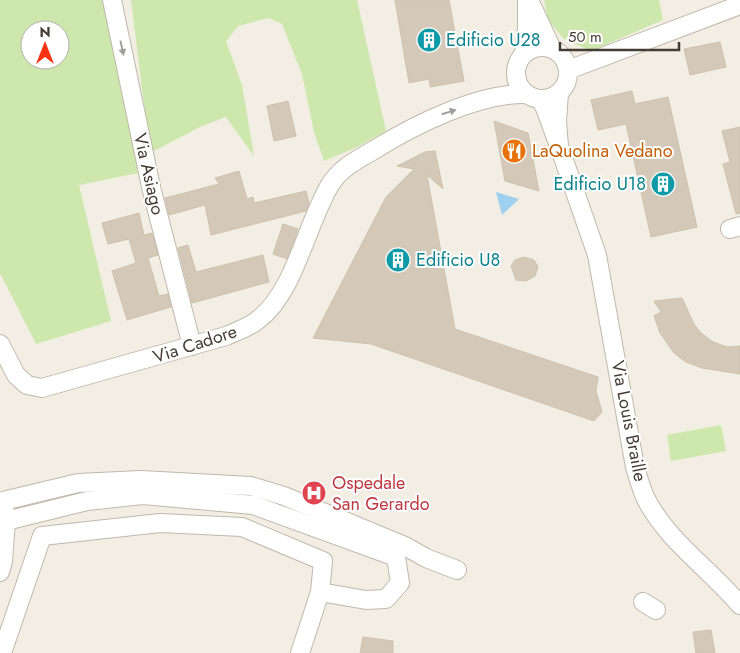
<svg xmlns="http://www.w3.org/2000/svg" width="740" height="653" viewBox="0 0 740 653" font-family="Jost,sans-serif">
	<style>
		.green { fill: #cde7ac; fill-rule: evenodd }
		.water { fill: #9fd0f0 }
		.building { fill: #d4c9b9; stroke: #cec1ad }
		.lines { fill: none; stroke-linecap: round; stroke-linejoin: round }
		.minor-casing { stroke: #c0b8aa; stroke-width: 20 }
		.minor { stroke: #fff; stroke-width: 18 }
		.oneway { fill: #a29e9a }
		.labels { text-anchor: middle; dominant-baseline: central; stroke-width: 4; stroke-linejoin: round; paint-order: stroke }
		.culture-label { font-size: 18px; fill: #0d838f; stroke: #fff; text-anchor: start }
		.food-label { font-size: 18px; fill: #c56008; stroke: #fff; text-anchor: start }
		.street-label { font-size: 18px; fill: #443d34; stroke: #fff }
		.health-label { font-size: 18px; fill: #be3a42; stroke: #fff; text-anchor: start }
	</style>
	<rect width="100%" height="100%" fill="#f2eee4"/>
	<g class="green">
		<path d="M0 0H107L138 173 79 185 111 321 36 344 0 273ZM30 30H60V60H30Z"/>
		<path d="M131 0H357L386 131 357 147 324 161 314 132 302 74 282 24 269 18 238 26 226 41 242 85 254 156 226 117 202 126 150 153Z"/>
		<path d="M544 0H659L663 20 591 51 564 39 548 20Z"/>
		<path d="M721 425 726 451 671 461 667 435Z"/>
	</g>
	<path class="water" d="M496 192 519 199 502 215Z"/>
	<g class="building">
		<path d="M395 0H449L464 81 430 87 429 79 409 83Z"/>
		<path d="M720 42 726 67 690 75 684 49Z"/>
		<path d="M632 91 635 104 668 97 697 227 651 237 626 124 598 130 591 100Z"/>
		<path d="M288 101 296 136 274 141 267 106Z"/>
		<path d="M494 121 528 133 539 191 505 181Z"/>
		<path d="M740 127V213L736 214 723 164 730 162 722 131Z"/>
		<path d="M435 151 443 189 427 175 455 329 598 377 596 391 602 412 594 421 371 344 313 338 386 197 414 169 397 166 425 152Z"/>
		<path d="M239 171 247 199 253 197 254 203 306 191 309 203 306 211 211 235 205 205 169 215 165 198 219 184 215 178Z"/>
		<path d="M139 213 144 235 152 233 158 255 148 258 159 296 168 294 171 307 127 320 112 271 136 263 129 239 108 244 102 223Z"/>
		<path d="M283 224 298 229 287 259 273 254Z"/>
		<path d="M188 245 196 272 263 255 269 282 192 303 178 248Z"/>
		<path d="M524 257 534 260 538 267 535 276 526 281 516 280 511 266 515 260Z"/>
		<path d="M682 298 694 324 701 333 713 342 727 347 740 346V374L702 368 686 362 674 353 660 333 654 316 661 312 654 301Z"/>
		<path d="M711 630 715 653H696L693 632Z"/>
		<path d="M363 637 393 641V653H360Z"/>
	</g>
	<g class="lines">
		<defs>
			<g id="minor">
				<path d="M112 0 151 187 192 346"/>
				<path d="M530 2 551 47"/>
				<circle cx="542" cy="73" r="26"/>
				<path d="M524 54 527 28V0"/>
				<path d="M568 70 740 5"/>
				<path d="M540 99 545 108 559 146 557 121 559 93"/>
				<path d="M559 146 597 255 635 467C638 477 641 488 645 497 666 540 710 569 740 605"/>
				<path d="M730 229 740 226"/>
				<path d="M0 344 16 375 27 385 42 388 226 336C237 331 250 327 259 319 295 291 306 225 330 185 340 168 357 160 374 150 414 125 478 93 526 94"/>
				<path d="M6 521 3 501 78 483 141 480 251 486 284 496 405 546 426 558 457 570"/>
				<path d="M0 572 3 561 6 521 87 501 143 495 253 505 396 557 400 583 386 599 366 600 320 592"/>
				<path d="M643 602 656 610"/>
				<path d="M2 653 42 536 160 523 242 527 323 561 320 592 300 653"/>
			</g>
		</defs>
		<use href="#minor" class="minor-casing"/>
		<use href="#minor" class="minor"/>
	</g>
	<defs><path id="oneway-solid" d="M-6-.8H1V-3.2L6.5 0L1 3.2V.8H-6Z" transform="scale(1.25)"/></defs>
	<g class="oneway">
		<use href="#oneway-solid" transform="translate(122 48) rotate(78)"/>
		<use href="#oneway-solid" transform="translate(449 112) rotate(-18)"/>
	</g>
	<defs>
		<symbol id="building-disc" viewBox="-11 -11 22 22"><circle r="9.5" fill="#0f9aa8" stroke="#fff"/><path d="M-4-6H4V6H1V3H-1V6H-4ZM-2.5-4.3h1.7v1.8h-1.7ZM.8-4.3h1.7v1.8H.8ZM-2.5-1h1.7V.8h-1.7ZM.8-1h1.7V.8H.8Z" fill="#fff"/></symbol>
		<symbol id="restaurant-disc" viewBox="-11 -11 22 22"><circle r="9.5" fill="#e8710a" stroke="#fff"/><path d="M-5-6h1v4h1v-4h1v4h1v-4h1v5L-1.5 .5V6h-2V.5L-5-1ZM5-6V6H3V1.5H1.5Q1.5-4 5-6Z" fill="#fff"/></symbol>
		<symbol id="hospital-disc" viewBox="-11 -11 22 22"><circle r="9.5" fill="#e0444e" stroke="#fff"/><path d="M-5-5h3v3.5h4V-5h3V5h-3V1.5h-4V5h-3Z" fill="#fff"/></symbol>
	</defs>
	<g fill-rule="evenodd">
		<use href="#building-disc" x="415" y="26" width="28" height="28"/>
		<use href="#restaurant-disc" x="500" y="137" width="28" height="28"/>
		<use href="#building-disc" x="649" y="170" width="28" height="28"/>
		<use href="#building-disc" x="384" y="246" width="28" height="28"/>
		<use href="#hospital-disc" x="300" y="479" width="28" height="28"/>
	</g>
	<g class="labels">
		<g class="culture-label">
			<text x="446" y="40">Edificio U28</text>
			<text x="646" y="184" text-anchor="end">Edificio U18</text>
			<text x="416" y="260">Edificio U8</text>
		</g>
		<g class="food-label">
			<text x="532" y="151">LaQuolina Vedano</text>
		</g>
		<g class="street-label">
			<text transform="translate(149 174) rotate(77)">Via Asiago</text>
			<text transform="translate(195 344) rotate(-18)">Via Cadore</text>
			<text transform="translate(629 421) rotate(79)">Via Louis Braille</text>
		</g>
		<g class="health-label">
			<text x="332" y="483">Ospedale<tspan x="332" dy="21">San Gerardo</tspan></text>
		</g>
	</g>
	<g transform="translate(45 45)"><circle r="24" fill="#ffffff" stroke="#b4b1ae"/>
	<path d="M0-4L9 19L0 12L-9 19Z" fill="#fa3213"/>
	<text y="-8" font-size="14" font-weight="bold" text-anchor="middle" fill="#443d34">N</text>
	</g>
	<path d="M560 42v8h119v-8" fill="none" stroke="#443d34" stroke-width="2.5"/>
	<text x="568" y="42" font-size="15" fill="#443d34" stroke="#ffffff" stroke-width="4" paint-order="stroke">50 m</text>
</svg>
